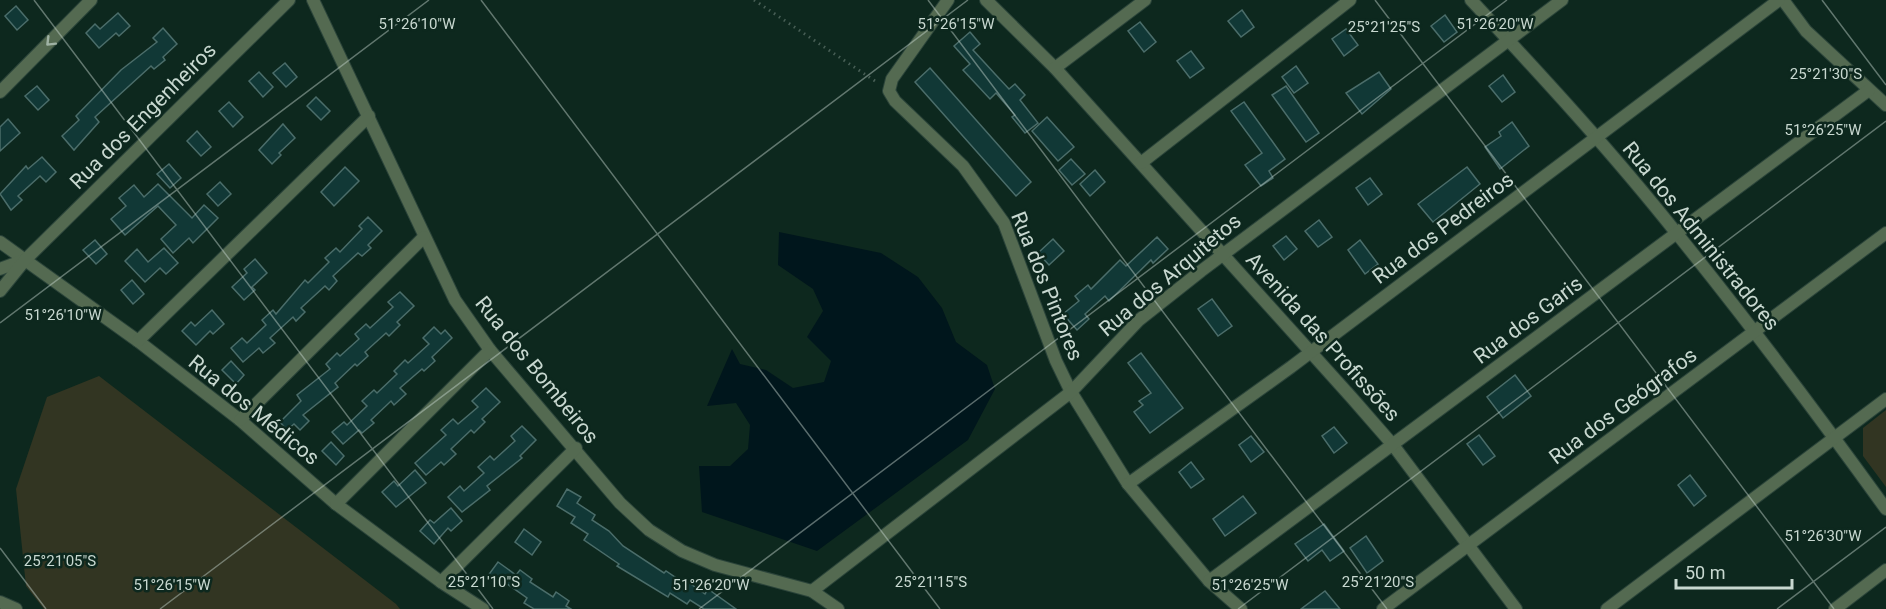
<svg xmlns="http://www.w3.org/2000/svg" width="1886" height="609" viewBox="0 0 1886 609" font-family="Roboto,sans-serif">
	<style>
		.green { fill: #323522 }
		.water { fill: #00161c }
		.building { fill: #113836; stroke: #4b6d6a; stroke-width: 1.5 }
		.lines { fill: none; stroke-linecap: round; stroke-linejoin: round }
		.street-casing { stroke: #2b443a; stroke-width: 14 }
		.path { stroke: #485f56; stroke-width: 3; stroke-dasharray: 1.5 4.5; stroke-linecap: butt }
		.street { stroke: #546a51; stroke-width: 12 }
		.oneway { stroke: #9fb2a4 }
		.ticks { fill: none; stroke: #c8d8d0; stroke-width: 1.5; stroke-opacity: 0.45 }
		.labels { text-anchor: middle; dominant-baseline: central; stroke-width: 5; stroke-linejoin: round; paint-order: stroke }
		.street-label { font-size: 21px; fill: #c8d8d0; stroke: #0d281e }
		.ticks-label { font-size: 15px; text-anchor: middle; fill: #c8d8d0; stroke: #0d281e; stroke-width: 5; stroke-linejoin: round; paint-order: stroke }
	</style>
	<rect width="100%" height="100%" fill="#0d281e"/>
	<g class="green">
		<path d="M99 376 396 604 400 609H44L26 586 16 489 47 397Z"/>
		<path d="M1886 410V487L1863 456V428Z"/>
	</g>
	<path class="water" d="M779 232 881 253 918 277 942 308 956 342 987 365 995 389 968 440 817 551 702 512 699 466H730L748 449 750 425 736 403 707 406 732 349 740 364 766 370 793 388 824 382 831 361 807 337 823 311 813 289 778 265Z"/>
	<g class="building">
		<path d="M16 6 28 20 17 30 5 16Z"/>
		<path d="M1242 10 1254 27 1241 37 1228 21Z"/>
		<path d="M118 13 130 26 119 36 116 33 99 48 86 33 95 24 100 29Z"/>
		<path d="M1445 15 1457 32 1444 42 1431 26Z"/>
		<path d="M1140 22 1156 42 1144 52 1128 31Z"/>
		<path d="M163 28 177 44 163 57 165 60 154 69 151 66 95 117 99 122 74 150 62 136 79 120 76 116 121 70 157 42 153 38Z"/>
		<path d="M1346 29 1358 45 1344 56 1332 39Z"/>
		<path d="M970 32 980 44 973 50 995 74 1009 89 1015 84 1025 95 1020 100 1038 123 1025 133 1012 117 1015 115 996 93 990 99 963 70 970 64 954 46Z"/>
		<path d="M1191 51 1204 68 1190 78 1177 61Z"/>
		<path d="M285 63 297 77 286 87 273 73Z"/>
		<path d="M1296 66 1308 83 1294 93 1282 77Z"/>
		<path d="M930 68 1031 182 1016 196 915 82Z"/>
		<path d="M259 72 273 87 263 97 249 81Z"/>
		<path d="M1379 72 1391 89 1362 114 1346 93Z"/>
		<path d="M1503 75 1515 92 1502 102 1489 86Z"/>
		<path d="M37 86 49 100 38 110 25 96Z"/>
		<path d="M1286 86 1319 133 1306 142 1272 95Z"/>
		<path d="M316 97 330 111 321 120 307 106Z"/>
		<path d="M229 102 243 117 233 127 219 111Z"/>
		<path d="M1244 102 1285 159 1269 171 1273 178 1261 186 1245 165 1262 153 1231 111Z"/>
		<path d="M1047 117 1074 147 1058 161 1032 131Z"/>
		<path d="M8 119 20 133 0 151V127Z"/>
		<path d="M1512 122 1529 146 1500 169 1485 147 1501 136 1499 132Z"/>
		<path d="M283 124 295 138 279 153 281 155 272 164 259 150Z"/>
		<path d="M197 131 211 147 201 156 187 141Z"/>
		<path d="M42 157 56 172 46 182 40 176 18 196 22 200 11 210 0 194 26 166 28 169Z"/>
		<path d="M1071 159 1085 174 1072 185 1059 170Z"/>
		<path d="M169 164 181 178 170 188 157 174Z"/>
		<path d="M345 167 359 181 334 206 321 192Z"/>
		<path d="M1467 167 1480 184 1433 222 1418 204Z"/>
		<path d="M1095 170 1105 182 1090 196 1080 184Z"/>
		<path d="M1370 178 1382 194 1368 205 1356 188Z"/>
		<path d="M220 182 231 194 218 206 207 194Z"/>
		<path d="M158 184 192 218 204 205 218 218 193 243 189 238 173 253 161 239 176 225 158 206 125 235 111 219 126 206 119 198 134 185 144 197Z"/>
		<path d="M368 217 382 231 368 245 371 248 362 256 358 253 333 276 337 281 329 290 325 286 301 308 305 312 296 321 293 317 270 338 275 343 263 353 259 348 243 362 231 348 242 338 247 343 266 325 262 320 273 310 276 314 305 280 308 283 329 262 325 258 336 248 340 252 362 229 359 226Z"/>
		<path d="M1319 220 1332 237 1318 247 1305 231Z"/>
		<path d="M1286 236 1297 249 1284 260 1273 246Z"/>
		<path d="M1157 237 1168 249 1153 263 1151 260 1109 301 1105 296 1085 314 1089 319 1077 330 1063 314 1079 301 1075 296 1088 285 1091 289 1120 260 1126 266Z"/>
		<path d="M1053 239 1064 251 1049 265 1038 253Z"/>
		<path d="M95 240 107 254 96 264 83 250Z"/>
		<path d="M1360 240 1378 264 1365 274 1348 250Z"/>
		<path d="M164 248 178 263 166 274 160 268 145 282 125 261 137 249 148 262Z"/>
		<path d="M255 259 267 273 252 287 255 290 244 300 232 287 247 273 244 269Z"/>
		<path d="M132 280 144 294 133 304 121 290Z"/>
		<path d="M400 292 414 306 397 322 400 325 389 336 386 333 365 352 368 356 357 366 355 364 335 383 338 387 303 415 309 421 300 430 294 424 287 430 280 422 301 401 297 395 330 369 326 364 337 353 340 356 359 339 355 334 366 324 370 328 393 307 388 302Z"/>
		<path d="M1212 299 1232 326 1218 336 1198 309Z"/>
		<path d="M212 310 224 324 213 334 210 331 196 345 182 331 191 322 195 326Z"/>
		<path d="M434 327 441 334 445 330 452 338 432 357 435 361 424 371 422 369 400 388 406 394 394 405 391 401 371 420 374 423 362 433 359 430 343 444 332 432 344 422 347 425 367 406 362 401 374 390 377 393 397 374 394 371 405 360 408 363 429 344 423 338Z"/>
		<path d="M1141 353 1183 408 1150 433 1134 412 1143 405 1139 401 1151 393 1128 363Z"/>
		<path d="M231 361 244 375 236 384 222 370Z"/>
		<path d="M1515 375 1531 396 1503 418 1487 397Z"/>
		<path d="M486 388 500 402 482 419 485 422 474 433 471 430 451 449 456 454 444 465 441 462 426 475 415 463 446 435 441 430 453 419 458 424 478 407 472 401Z"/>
		<path d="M522 426 536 440 520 456 522 458 487 486 490 490 462 512 448 497 460 486 464 491 484 473 478 467 490 456 494 460 515 441 511 436Z"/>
		<path d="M1334 427 1347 443 1334 453 1322 436Z"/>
		<path d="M1479 435 1495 456 1483 465 1467 444Z"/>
		<path d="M1251 436 1264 452 1251 462 1239 445Z"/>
		<path d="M331 442 344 456 336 465 322 451Z"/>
		<path d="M1191 462 1204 479 1191 488 1179 472Z"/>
		<path d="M415 470 426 483 396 507 382 492 394 481 398 486Z"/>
		<path d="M1690 475 1706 496 1694 506 1678 485Z"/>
		<path d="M567 489 581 497 577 503 595 515 592 520 609 531 623 546 664 573 666 571 684 583 685 580 705 594 708 589 736 609H704L690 600 687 604 670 593 668 597 617 566 619 564 584 540 588 534 571 523 575 517 557 506Z"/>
		<path d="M1243 496 1256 513 1225 536 1213 519Z"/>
		<path d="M451 508 462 521 451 531 448 528 434 544 420 531 430 520 434 523Z"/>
		<path d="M1324 524 1344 551 1330 561 1322 550 1308 561 1295 544Z"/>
		<path d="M524 529 541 542 532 555 515 542Z"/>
		<path d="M1366 536 1383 561 1367 573 1350 548Z"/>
		<path d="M498 562 516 575 520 570 532 579 530 582 553 597 556 592 569 601 566 606 571 609H534L524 603 527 598 503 581 499 586 487 577Z"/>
		<path d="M1325 591 1340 609H1301Z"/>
	</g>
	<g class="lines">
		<defs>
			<g id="street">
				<path d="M313 0 455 300 490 350 620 503 649 530 682 551 715 565 812 591 838 609"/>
				<path d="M948 0 892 79 889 91 895 101 963 166 1004 223 1056 361 1071 392 1128 484 1209 581 1241 609"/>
				<path d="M986 0 1055 68 1352 398 1393 445 1516 609"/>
				<path d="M1471 0C1542 76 1613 153 1678 235 1750 324 1819 416 1886 509"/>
				<path d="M1783 0 1806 31 1886 105"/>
				<path d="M1055 68 1145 0"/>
				<path d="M0 92 91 0"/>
				<path d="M1141 163 1350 0"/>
				<path d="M0 242 138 341 240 420 336 504 441 582 483 609"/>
				<path d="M0 269 24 260"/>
				<path d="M0 291 25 260 289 0"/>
				<path d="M138 341 369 116"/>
				<path d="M240 420 424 237"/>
				<path d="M1128 484 1291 367 1779 0"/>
				<path d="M336 504 490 350"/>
				<path d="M1209 581 1869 90"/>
				<path d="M441 582 576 448"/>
				<path d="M812 591 1071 392 1139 320 1201 271 1562 0"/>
				<path d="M0 602 16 609"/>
				<path d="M1383 609 1886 233"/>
				<path d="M1607 609 1886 399"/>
				<path d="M1835 609 1886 570"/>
			</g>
		</defs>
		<use href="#street" class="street-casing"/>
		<path class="path" d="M754 0 878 83"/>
		<use href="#street" class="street"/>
	</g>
	<defs><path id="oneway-chevron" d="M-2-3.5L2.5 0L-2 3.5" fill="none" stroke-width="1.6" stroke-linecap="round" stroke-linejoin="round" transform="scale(1.5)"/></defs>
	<use class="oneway" href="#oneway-chevron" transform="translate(50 42) rotate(135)"/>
	<path class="ticks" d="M34 0 493 609M481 0 940 609M928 0 1387 609M1375 0 1834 609M1822 0 1886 85M0 323 429 0M0 548 46 609M160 609 968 0M699 609 1507 0M1238 609 1886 121M1777 609 1886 527"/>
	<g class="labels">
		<g class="street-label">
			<text transform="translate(143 116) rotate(-45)">Rua dos Engenheiros</text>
			<text transform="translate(1443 228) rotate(-37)">Rua dos Pedreiros</text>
			<text transform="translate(1701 236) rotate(51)">Rua dos Administradores</text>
			<text transform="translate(1170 275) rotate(-40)">Rua dos Arquitetos</text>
			<text transform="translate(1047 286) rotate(68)">Rua dos Pintores</text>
			<text transform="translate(1528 320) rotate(-37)">Rua dos Garis</text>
			<text transform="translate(1323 337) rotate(48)">Avenida das Profissões</text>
			<text transform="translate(537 370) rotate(51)">Rua dos Bombeiros</text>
			<text transform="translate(1623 406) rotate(-37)">Rua dos Geógrafos</text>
			<text transform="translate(254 410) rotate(39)">Rua dos Médicos</text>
		</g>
	</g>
	<g class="ticks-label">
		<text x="417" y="29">51°26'10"W</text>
		<text x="956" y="29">51°26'15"W</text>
		<text x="1495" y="29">51°26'20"W</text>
		<text x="1384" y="32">25°21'25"S</text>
		<text x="1826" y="79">25°21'30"S</text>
		<text x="1823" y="135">51°26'25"W</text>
		<text x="63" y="320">51°26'10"W</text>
		<text x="1823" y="541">51°26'30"W</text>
		<text x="60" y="566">25°21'05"S</text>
		<text x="484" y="587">25°21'10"S</text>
		<text x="931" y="587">25°21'15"S</text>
		<text x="1378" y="587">25°21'20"S</text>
		<text x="172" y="590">51°26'15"W</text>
		<text x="711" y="590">51°26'20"W</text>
		<text x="1250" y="590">51°26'25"W</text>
	</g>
	<path d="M1676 579v9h116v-9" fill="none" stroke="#c8d8d0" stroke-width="3"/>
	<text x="1685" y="579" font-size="18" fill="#c8d8d0" stroke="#0d281e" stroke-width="4.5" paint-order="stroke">50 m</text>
</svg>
